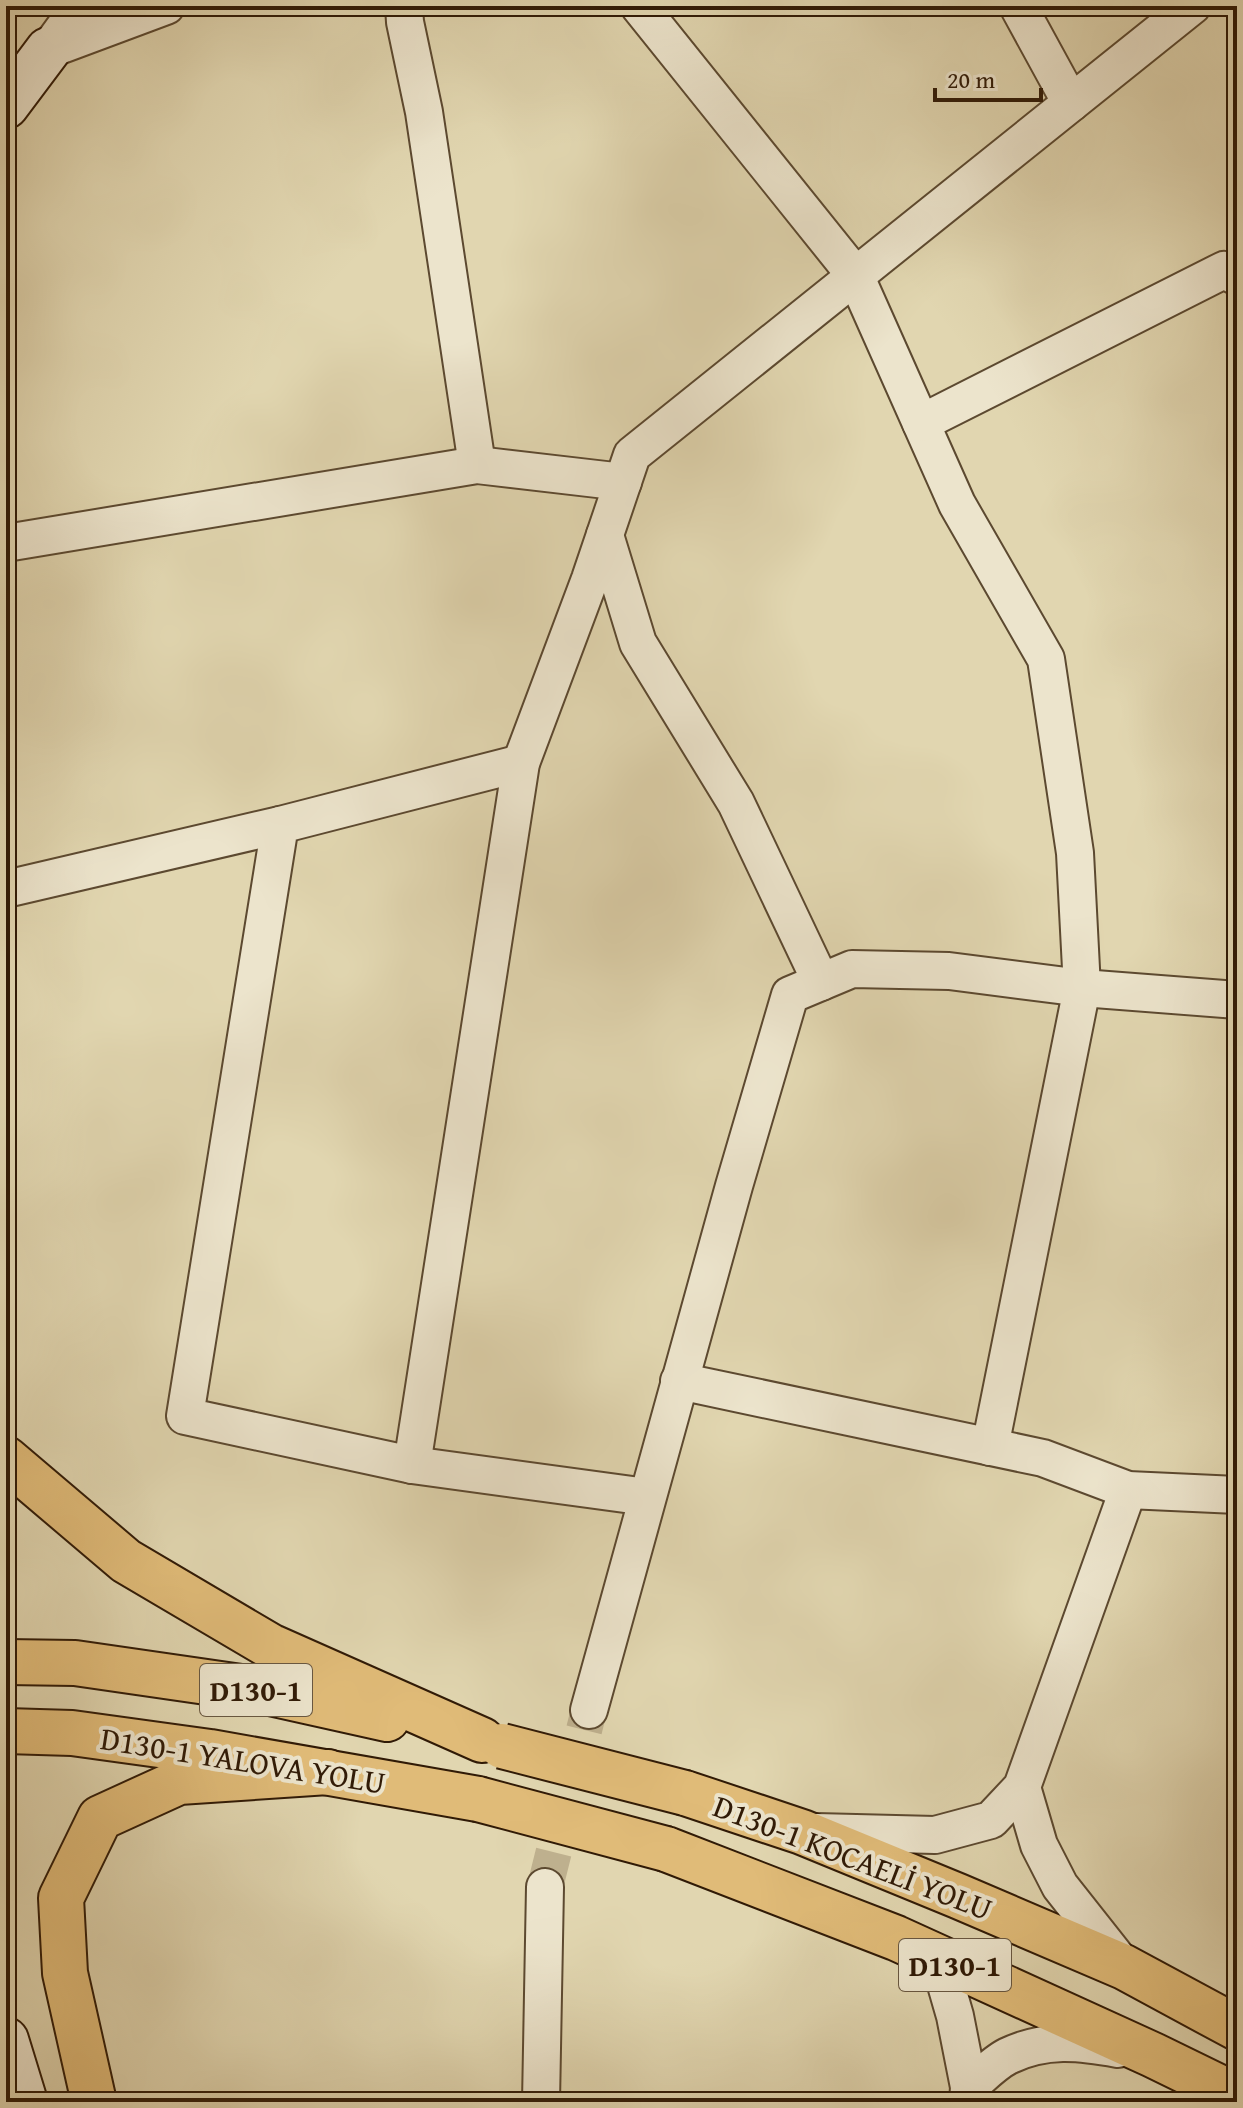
<svg xmlns="http://www.w3.org/2000/svg" width="1243" height="2108" viewBox="0 0 1243 2108" font-family="'Gentium Book Plus',serif">
	<style>
		.lines { fill: none; stroke-linecap: round; stroke-linejoin: round }
		.minor-tunnel { stroke: #beb08e; stroke-width: 36; stroke-dasharray: 36 18; stroke-linecap: butt }
		.minor-casing { stroke: #5c4930; stroke-width: 40 }
		.secondary-casing { stroke: #301a06; stroke-width: 48 }
		.trunk-casing { stroke: #301a06; stroke-width: 48 }
		.minor { stroke: #ece4cc; stroke-width: 36 }
		.secondary { stroke: #ece4cc; stroke-width: 44 }
		.trunk { stroke: #e0bb78; stroke-width: 44 }
		.trunk-bridge-casing { stroke: #301a06; stroke-width: 48; stroke-linecap: butt }
		.trunk-bridge { stroke: #e0bb78; stroke-width: 44 }
		.labels { text-anchor: middle; dominant-baseline: central; stroke-width: 8; stroke-linejoin: round; paint-order: stroke }
		.shield { fill: #ece4cc; stroke: #685741; stroke-width: 2 }
		.shield-label { font-size: 30px; font-weight: bold; fill: #301a06 }
		.street-label { font-size: 32px; fill: #301a06; stroke: #ece4cc }
	</style>
	<rect width="100%" height="100%" fill="#e1d6b0"/>
	<filter id="stains"><feTurbulence type="fractalNoise" baseFrequency=".0025" numOctaves="4"/><feColorMatrix values="0 0 0 0 .2 0 0 0 0 .09 0 0 0 0 .02 0 0 0 .5 -.17"/></filter>
	<radialGradient id="worn" r=".72"><stop offset=".6" stop-color="#630" stop-opacity="0"/><stop offset="1" stop-color="#630" stop-opacity=".3"/></radialGradient>
	<g class="lines">
		<path class="minor-tunnel" d="M545 1887 589 1710"/>
		<defs>
			<g id="minor">
				<path d="M404 6 405 22 424 112 477 465"/>
				<path d="M639 6 855 275 957 504 1046 659 1075 853 1082 988 990 1447"/>
				<path d="M1018 6 1071 103"/>
				<path d="M48 50 166 6"/>
				<path d="M48 50 80 6"/>
				<path d="M921 423 1224 270 1237 277"/>
				<path d="M605 535 638 643 736 803 821 982"/>
				<path d="M6 543 477 465 623 482"/>
				<path d="M521 763 280 825 185 1416 412 1465 647 1497"/>
				<path d="M6 889 280 825"/>
				<path d="M679 1381 1043 1458 1128 1490 1237 1495"/>
				<path d="M412 1465 521 763 590 579 632 455 1192 6"/>
				<path d="M589 1710 734 1186 790 995 852 969 949 971 1082 988 1237 1000"/>
				<path d="M1022 1787 1039 1845 1060 1886 1124 1967"/>
				<path d="M816 1832 935 1835 991 1820 1022 1787 1128 1490"/>
				<path d="M938 1957 955 2016 969 2087 968 2102"/>
				<path d="M969 2087C981 2077 994 2063 1008 2056 1046 2038 1079 2042 1118 2049"/>
				<path d="M541 2102 545 1887"/>
			</g>
			<g id="secondary">
				<path d="M6 106 48 50"/>
				<path d="M6 2040 25 2102"/>
			</g>
			<g id="trunk">
				<path d="M6 1459 126 1561 270 1646 482 1740"/>
				<path d="M6 1662 75 1663 248 1688 387 1719"/>
				<path d="M6 1731 72 1733 210 1752 478 1799"/>
				<path d="M685 1793 802 1832 958 1896 1124 1967 1237 2028"/>
				<path d="M666 1849 896 1938 1153 2055 1237 2096"/>
				<path d="M94 2102 65 1973 61 1898 100 1818 179 1782 328 1772"/>
			</g>
		</defs>
		<use href="#minor" class="minor-casing"/>
		<use href="#secondary" class="secondary-casing"/>
		<use href="#trunk" class="trunk-casing"/>
		<use href="#minor" class="minor"/>
		<use href="#secondary" class="secondary"/>
		<use href="#trunk" class="trunk"/>
		<defs>
			<g id="trunk-bridge">
				<path d="M502 1746 685 1793"/>
				<path d="M478 1799 666 1849"/>
			</g>
		</defs>
		<use href="#trunk-bridge" class="trunk-bridge-casing"/>
		<use href="#trunk-bridge" class="trunk-bridge"/>
	</g>
	<g class="labels">
		<g class="shield">
			<rect x="200" y="1664" width="112" height="52" rx="6"/>
			<rect x="899" y="1939" width="112" height="52" rx="6"/>
		</g>
		<g class="shield-label">
			<text x="256" y="1690">D130-1</text>
			<text x="955" y="1965">D130-1</text>
		</g>
		<g class="street-label">
			<text transform="translate(243 1760) rotate(9)">D130-1 YALOVA YOLU</text>
			<text transform="translate(853 1857) rotate(21)">D130-1 KOCAELİ YOLU</text>
		</g>
	</g>
	<rect width="1243" height="2108" fill="none" stroke="#e1d6b0" stroke-width="32"/>
	<rect x="8" y="8" width="1227" height="2092" fill="none" stroke="#301a06" stroke-width="4"/>
	<rect x="16" y="16" width="1211" height="2076" fill="none" stroke="#301a06" stroke-width="2"/>
	<path d="M935 88v12h106v-12" fill="none" stroke="#301a06" stroke-width="4"/>
	<text x="947" y="88" font-size="24" fill="#301a06" stroke="#ece4cc" stroke-width="6" paint-order="stroke">20 m</text>
	<rect width="100%" height="100%" filter="url(#stains)"/>
	<rect width="100%" height="100%" fill="url(#worn)"/>
</svg>
